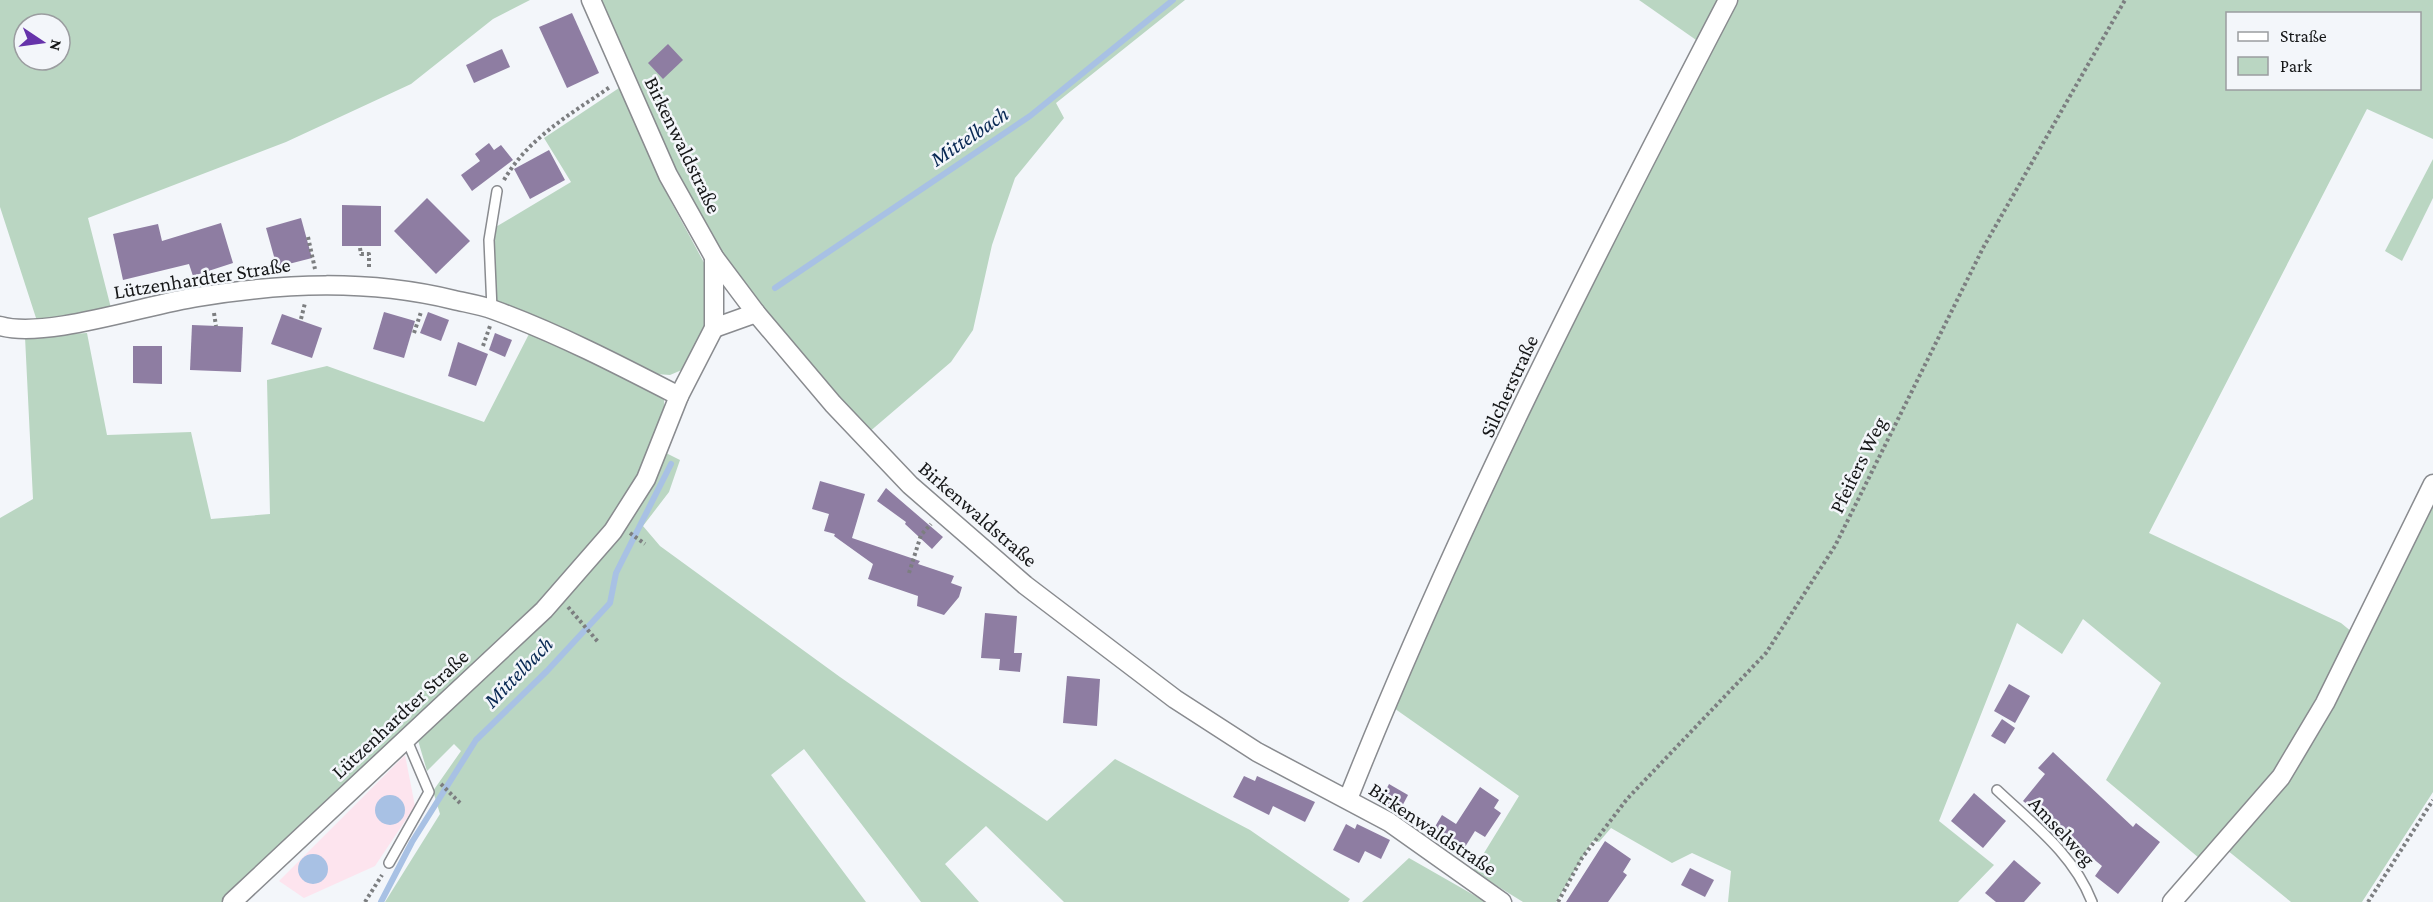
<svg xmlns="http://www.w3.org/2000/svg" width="2433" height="902" viewBox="0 0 2433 902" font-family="'Crimson Pro',serif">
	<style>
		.industrial { fill: #fde4ee }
		.green { fill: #bad6c2; fill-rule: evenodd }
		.water { fill: #a8c1e4 }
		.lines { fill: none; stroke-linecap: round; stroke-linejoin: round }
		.stream { stroke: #a8c1e4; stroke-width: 6 }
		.building { fill: #8e7da2 }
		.service-casing { stroke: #898b8f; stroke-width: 12 }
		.minor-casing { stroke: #898b8f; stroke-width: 21 }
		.path { stroke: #7c7e80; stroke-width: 4; stroke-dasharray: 3 3; stroke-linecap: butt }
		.service { stroke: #fff; stroke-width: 9 }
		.minor { stroke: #fff; stroke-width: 18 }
		.labels { text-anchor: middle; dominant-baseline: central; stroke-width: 5; stroke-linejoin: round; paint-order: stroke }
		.street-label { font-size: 21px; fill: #161718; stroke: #f3f6fa }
		.water-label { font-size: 22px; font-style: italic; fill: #092954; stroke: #f3f6fa }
	</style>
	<rect width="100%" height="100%" fill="#f3f6fa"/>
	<path class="industrial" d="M405 755 415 806 375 866 304 898 279 881Z"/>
	<g class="green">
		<path d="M0 0H530L493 19 411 84 286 142 88 218 111 308 37 321 0 207ZM24 24H60V60H24Z"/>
		<path d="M599 0H1185L1056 103 1064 118 1015 178 992 245 973 330 951 362 868 433 774 320 719 248 666 150Z"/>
		<path d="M1639 0H1723L1699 42Z"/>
		<path d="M1737 0H2433V139L2367 109 2149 533 2341 623 2352 632 2274 776 2199 858 2106 780 2161 683 2083 619 2062 654 2017 623 1939 821 1994 865 1958 902H1728L1731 871 1692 853 1672 863 1611 828 1599 842 1592 841 1556 902H1523L1473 871 1519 796 1391 706C1499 467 1616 232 1737 0ZM2228 14H2420V88H2228Z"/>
		<path d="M619 88 669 198 708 270 706 323 684 369 670 375 656 374 495 303 494 228 571 182 544 138Z"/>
		<path d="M2433 159V198L2402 261 2385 251Z"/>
		<path d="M87 333 107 435 191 432 211 519 270 514 267 380 327 366 484 422 529 334 653 389 664 400 665 416 634 485 593 547 528 618 223 902H0V518L33 499 25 337Z"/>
		<path d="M664 452 680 460 669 492 643 526 660 546 840 677 1047 821 1115 759 1250 830 1350 899 1348 902H1064L986 826 945 864 979 902H921L804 749 771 775 866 902H385L440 814 433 791 461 751 454 744 427 771 417 737 542 618Z"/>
		<path d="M2433 496V792L2362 902H2291L2227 850 2272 799Z"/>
		<path d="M1409 858 1486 902H1362Z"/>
	</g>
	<g class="water">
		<circle cx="390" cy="810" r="15"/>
		<circle cx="313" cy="869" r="15"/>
	</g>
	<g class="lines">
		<g class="stream">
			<path d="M775 288 1030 116 1173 0"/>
			<path d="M381 902 412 842 476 740 547 671 610 603 616 573 671 464"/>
		</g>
	</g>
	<g class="building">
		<path d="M572 13 599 73 567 88 539 27Z"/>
		<path d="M668 44 683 60 663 79 648 63Z"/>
		<path d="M502 49 510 67 474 83 466 65Z"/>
		<path d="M489 143 494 150 501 145 513 160 472 191 461 175 480 161 475 154Z"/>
		<path d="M549 150 565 180 530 199 514 169Z"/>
		<path d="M427 198 470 241 436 274 394 231Z"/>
		<path d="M342 205 381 206V246H342Z"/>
		<path d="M301 218 312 258 277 267 266 228Z"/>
		<path d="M221 223 233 263 193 276 189 264 123 280 113 234 158 224 162 241Z"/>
		<path d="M384 312 415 321 404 358 373 349Z"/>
		<path d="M428 312 449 320 441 341 420 333Z"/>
		<path d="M282 314 322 328 312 358 271 344Z"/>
		<path d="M192 325 243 327 241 372 190 370Z"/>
		<path d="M495 333 512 340 505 357 489 350Z"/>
		<path d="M458 342 488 354 476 386 448 376Z"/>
		<path d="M133 346H162V384L133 383Z"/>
		<path d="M820 481 865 494 852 538 920 561 918 564 954 576 951 583 962 587 959 597 944 615 917 606 918 596 868 579 873 564 834 536 835 534 824 531 829 514 812 509Z"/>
		<path d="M886 488 943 537 932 549 905 524 906 522 877 501Z"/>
		<path d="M985 613 1017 616 1014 653H1022L1020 672 999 670 1000 659 981 658Z"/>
		<path d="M1067 676 1100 679 1097 726 1063 723Z"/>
		<path d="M2009 684 2030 696 2015 723 1994 711Z"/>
		<path d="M2002 719 2015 728 2005 744 1991 736Z"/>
		<path d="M2053 752 2133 827 2136 823 2160 842 2118 894 2095 876 2102 866 2023 801 2045 774 2038 768Z"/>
		<path d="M1244 776 1255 781 1257 776 1315 802 1305 822 1273 806 1269 815 1233 797Z"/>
		<path d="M1389 784 1408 795 1399 812 1380 801Z"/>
		<path d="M1480 787 1499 800 1494 808 1501 813 1485 837 1475 831 1465 847 1433 830 1442 815 1456 824Z"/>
		<path d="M1974 793 2006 821 1983 848 1951 821Z"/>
		<path d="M1346 824 1355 829 1357 824 1390 840 1381 859 1365 851 1359 863 1333 850Z"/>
		<path d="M1605 841 1631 859 1623 872 1627 875 1608 902H1566Z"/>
		<path d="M2014 860 2041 883 2024 902H1996L1985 893Z"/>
		<path d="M1690 868 1714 880 1705 897 1681 885Z"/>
	</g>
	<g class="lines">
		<defs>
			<g id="service">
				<path d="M492 309 489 240 497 191"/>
				<path d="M1997 790C2033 824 2074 855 2092 902"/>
				<path d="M389 863 429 792 406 738"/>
			</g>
			<g id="minor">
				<path d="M591 0 668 175 714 257 756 313 833 404 910 485 1025 585 1175 699 1257 752 1389 822 1502 902"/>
				<path d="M0 326C46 339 145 305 197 297 284 283 367 279 454 300 467 303 481 305 494 310 557 333 619 365 679 396"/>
				<path d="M714 328 756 313"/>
				<path d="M1348 799C1457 525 1592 261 1728 0"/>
				<path d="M232 902 544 610 613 531 646 479 679 396 714 328V257"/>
				<path d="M2172 902 2281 777 2325 703 2433 484"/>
			</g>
		</defs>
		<use href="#service" class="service-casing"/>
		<use href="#minor" class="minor-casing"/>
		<g class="path">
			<path d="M504 180C528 138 571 114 610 87"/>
			<path d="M308 237 315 269"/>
			<path d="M360 248 361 254H369V269"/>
			<path d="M214 313 216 326"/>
			<path d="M301 319 305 303"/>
			<path d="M414 333 421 312"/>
			<path d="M483 346 490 326"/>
			<path d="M630 533 645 544"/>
			<path d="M909 573 921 535 931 524"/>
			<path d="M568 607 599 643"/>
			<path d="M441 784 460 803"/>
			<path d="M365 902 382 875"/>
			<path d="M1558 902 1582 858 1627 799 1766 653 1835 546 1983 248 2125 0"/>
			<path d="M2368 902 2433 800"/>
		</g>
		<use href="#service" class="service"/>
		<use href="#minor" class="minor"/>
	</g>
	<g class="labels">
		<g class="street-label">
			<text transform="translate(683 145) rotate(64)">Birkenwaldstraße</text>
			<text transform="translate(202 278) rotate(-9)">Lützenhardter Straße</text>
			<text transform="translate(1509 386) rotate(-65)">Silcherstraße</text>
			<text transform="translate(1858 465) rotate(-64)">Pfeifers Weg</text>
			<text transform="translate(978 514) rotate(41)">Birkenwaldstraße</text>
			<text transform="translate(400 714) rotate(-43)">Lützenhardter Straße</text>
			<text transform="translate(1433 829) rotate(34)">Birkenwaldstraße</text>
			<text transform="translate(2062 831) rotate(47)">Amselweg</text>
		</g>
		<g class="water-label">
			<text transform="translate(969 136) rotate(-34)">Mittelbach</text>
			<text transform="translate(518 672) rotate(-46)">Mittelbach</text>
		</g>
	</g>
	<rect x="2226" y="12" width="195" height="78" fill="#f3f6fa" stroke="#9b9da0" stroke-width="1.5"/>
	<rect x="2238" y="32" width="30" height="9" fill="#ffffff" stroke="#9b9da0" stroke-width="1.5"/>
	<text x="2280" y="42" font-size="18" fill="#161718">Straße</text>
	<rect x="2238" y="57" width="30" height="18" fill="#bad6c2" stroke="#9b9da0" stroke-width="1.5"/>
	<text x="2280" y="72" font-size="18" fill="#161718">Park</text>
	<g transform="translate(42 42) rotate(103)"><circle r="28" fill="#f3f6fa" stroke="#9b9da0" stroke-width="1.5"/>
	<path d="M0-4.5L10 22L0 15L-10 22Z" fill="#6633aa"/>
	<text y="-9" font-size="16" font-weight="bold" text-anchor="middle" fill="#161718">N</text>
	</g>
</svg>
